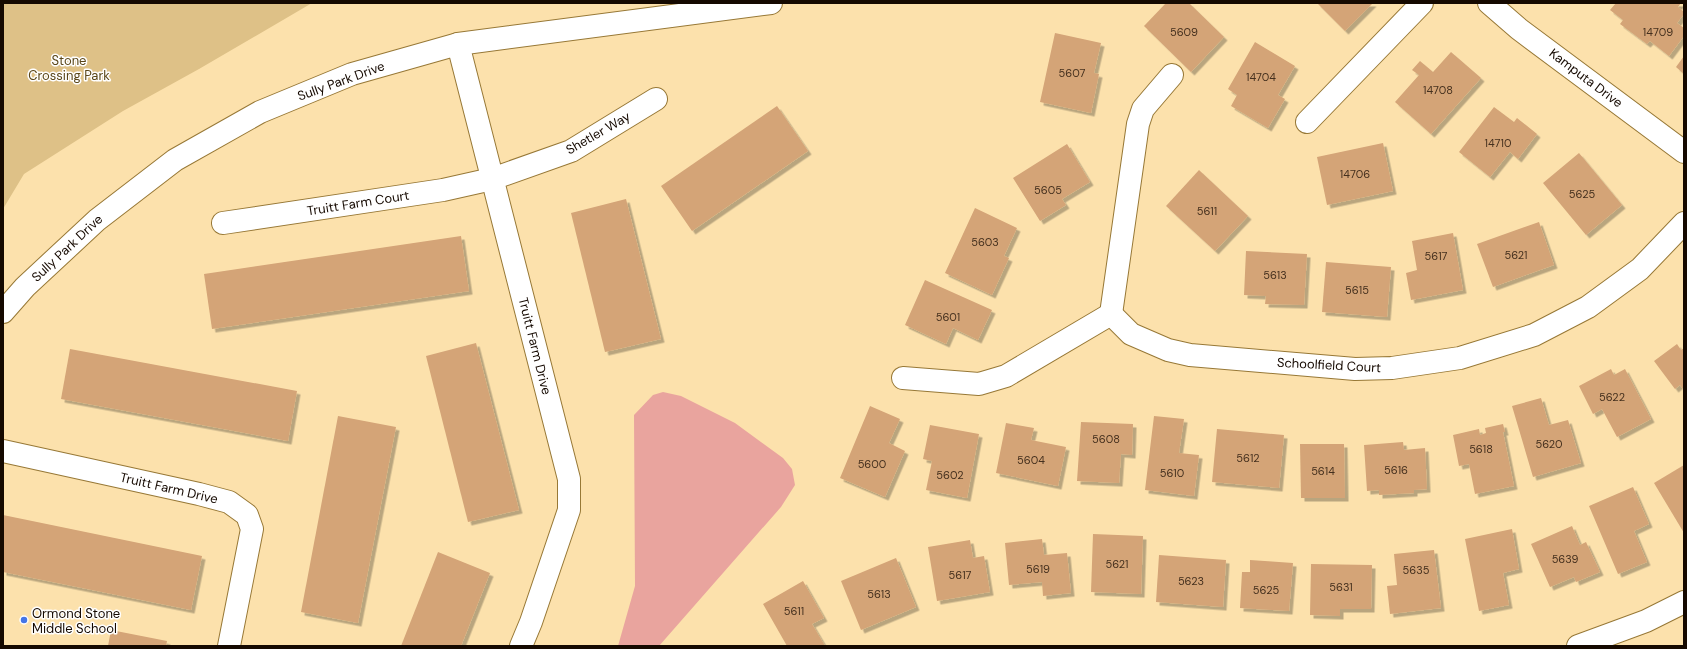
<svg xmlns="http://www.w3.org/2000/svg" width="1687" height="649" viewBox="0 0 1687 649" font-family="'DM Sans',sans-serif">
	<style>
		.green { fill: #dec187 }
		.water { fill: #e9a49e }
		.building { fill: #d4a477; filter: url(#shadow) }
		.lines { fill: none; stroke-linecap: round; stroke-linejoin: round }
		.minor-casing { stroke: #977836; stroke-width: 24 }
		.minor { stroke: #fff; stroke-width: 22 }
		.poi-dot { fill: #4575e7; stroke: #fff; stroke-width: 1.5 }
		.labels { text-anchor: middle; dominant-baseline: central; stroke-width: 3; stroke-linejoin: round; paint-order: stroke }
		.number-label { font-size: 11px; fill: #45301e }
		.park-label { font-size: 13px; fill: #5a4618; stroke: #fff }
		.street-label { font-size: 13px; fill: #150900; stroke: #fff }
		.poi-label { font-size: 13px; fill: #150900; stroke: #fff; text-anchor: start }
	</style>
	<defs>
		<filter id="shadow"><feDropShadow dx="3.5" dy="3.5" stdDeviation="0" flood-color="#0004"/></filter>
	</defs>
	<rect width="100%" height="100%" fill="#fce1ac"/>
	<path class="green" d="M3 3H312L199 69 123 111 24 174 3 209Z"/>
	<path class="water" d="M663 392 681 396 735 423 783 458 792 469 795 485 781 507 659 646H618L635 586 634 415 653 395Z"/>
	<g class="building">
		<path d="M1166 3H1189L1224 37 1191 72 1144 26Z"/>
		<path d="M1317 3H1373L1345 31Z"/>
		<path d="M1616 3H1681L1678 7 1684 12V14L1677 23 1684 28V36L1669 56 1650 41 1647 44 1620 24 1623 20 1610 10Z"/>
		<path d="M1055 33 1101 43 1094 73 1099 74 1091 113 1040 102Z"/>
		<path d="M1255 42 1295 66 1278 95 1285 99 1268 128 1231 106 1237 95 1228 89Z"/>
		<path d="M1451 52 1481 78 1431 134 1395 102 1419 75 1412 70 1420 61 1433 72Z"/>
		<path d="M1684 56V74L1676 67Z"/>
		<path d="M777 106 808 151 692 231 661 186Z"/>
		<path d="M1494 107 1514 122 1517 118 1537 134 1518 159 1510 152 1490 177 1459 152Z"/>
		<path d="M1383 143 1393 191 1327 205 1317 157Z"/>
		<path d="M1067 144 1090 182 1062 199 1066 205 1040 221 1013 178Z"/>
		<path d="M1579 153 1622 205 1586 235 1543 183Z"/>
		<path d="M1199 170 1248 216 1215 251 1166 206Z"/>
		<path d="M626 199 661 339 605 352 571 213Z"/>
		<path d="M975 208 1017 228 1004 256 1009 258 992 295 945 273Z"/>
		<path d="M1539 222 1554 265 1493 287 1477 244Z"/>
		<path d="M1453 233 1463 290 1411 300 1406 273 1417 270 1412 241Z"/>
		<path d="M461 236 469 291 212 329 204 274Z"/>
		<path d="M1246 251 1307 254 1304 305 1265 304 1266 296 1244 295Z"/>
		<path d="M1326 262 1391 267 1387 317 1322 312Z"/>
		<path d="M925 280 992 310 978 340 953 328 946 344 905 325Z"/>
		<path d="M476 343 519 510 468 522 426 356Z"/>
		<path d="M1677 344 1681 350 1684 348V390L1680 385 1675 389 1654 361Z"/>
		<path d="M70 349 297 391 288 441 61 399Z"/>
		<path d="M1611 369 1614 375 1625 369 1651 419 1617 437 1602 409 1593 414 1579 386Z"/>
		<path d="M1541 398 1549 425 1568 420 1581 463 1533 477 1512 406Z"/>
		<path d="M870 406 900 419 889 443 905 451 885 497 840 478Z"/>
		<path d="M338 416 396 427 358 623 301 612Z"/>
		<path d="M1154 416 1184 419 1179 453 1199 455 1194 496 1145 490Z"/>
		<path d="M1081 422 1133 424 1132 455 1121 454 1119 483 1077 481Z"/>
		<path d="M1006 423 1034 428 1031 440 1066 447 1058 486 996 473Z"/>
		<path d="M1503 424 1505 432H1503L1514 486 1475 494 1469 464 1459 466 1453 435 1479 429 1480 435 1486 433 1485 428Z"/>
		<path d="M930 425 979 434 967 498 926 490 932 461 923 459Z"/>
		<path d="M1217 429 1284 435 1279 488 1212 482Z"/>
		<path d="M1403 442 1404 450 1425 448 1427 489 1414 490V493L1379 495V490L1367 491 1364 445Z"/>
		<path d="M1300 444H1344L1345 498H1301Z"/>
		<path d="M1684 465V533L1654 483Z"/>
		<path d="M1633 487 1649 524 1634 531 1647 562 1618 574 1589 506Z"/>
		<path d="M3 515 202 556 191 610 3 572Z"/>
		<path d="M1572 526 1580 545 1586 542 1600 572 1576 582 1574 577 1550 587 1531 544Z"/>
		<path d="M1512 529 1519 569 1503 573 1509 605 1479 611 1465 539Z"/>
		<path d="M1093 534 1143 536 1141 594 1091 592Z"/>
		<path d="M1042 539 1044 555 1067 553 1071 593 1043 596 1042 582 1009 585 1005 543Z"/>
		<path d="M970 540 973 558 984 556 990 592 937 601 928 547Z"/>
		<path d="M1434 550 1441 608 1390 614 1387 586 1397 585 1394 554Z"/>
		<path d="M438 552 490 573 461 646H401Z"/>
		<path d="M1159 555 1226 560 1223 607 1156 602Z"/>
		<path d="M896 558 916 607 861 630 841 581Z"/>
		<path d="M1250 560 1293 563 1289 611 1240 608 1242 572H1250Z"/>
		<path d="M1311 564 1372 565 1371 609H1340V616L1310 615Z"/>
		<path d="M803 581 824 618 812 624 825 646H787L763 604Z"/>
		<path d="M111 630 167 641 166 646H108Z"/>
	</g>
	<g class="lines">
		<defs>
			<g id="minor">
				<path d="M1489 3 1519 29 1684 152"/>
				<path d="M458 44 569 479V510L531 622 521 646"/>
				<path d="M1307 122 1422 3"/>
				<path d="M223 223 443 190 492 179 571 151 656 99"/>
				<path d="M3 312 25 287 97 220 175 160 260 112 352 74 458 44 771 3"/>
				<path d="M1111 314 1131 334 1168 350 1190 355 1355 369 1392 368 1460 358 1534 335 1588 307 1640 269 1684 223"/>
				<path d="M1111 314 1138 124 1143 109 1172 75"/>
				<path d="M903 378 979 384 1006 376 1111 314"/>
				<path d="M3 451 199 494 229 502 247 515 252 529 229 646"/>
				<path d="M1578 646 1646 621 1684 602"/>
			</g>
		</defs>
		<use href="#minor" class="minor-casing"/>
		<use href="#minor" class="minor"/>
	</g>
	<circle class="poi-dot" cx="24" cy="620" r="4"/>
	<g class="labels">
		<g class="number-label">
			<text x="1184" y="32">5609</text>
			<text x="1658" y="32">14709</text>
			<text x="1072" y="73">5607</text>
			<text x="1261" y="77">14704</text>
			<text x="1438" y="90">14708</text>
			<text x="1498" y="143">14710</text>
			<text x="1355" y="174">14706</text>
			<text x="1048" y="190">5605</text>
			<text x="1582" y="194">5625</text>
			<text x="1207" y="211">5611</text>
			<text x="985" y="242">5603</text>
			<text x="1516" y="255">5621</text>
			<text x="1436" y="256">5617</text>
			<text x="1275" y="275">5613</text>
			<text x="1357" y="290">5615</text>
			<text x="948" y="317">5601</text>
			<text x="1612" y="397">5622</text>
			<text x="1106" y="439">5608</text>
			<text x="1549" y="444">5620</text>
			<text x="1481" y="449">5618</text>
			<text x="1248" y="458">5612</text>
			<text x="1031" y="460">5604</text>
			<text x="872" y="464">5600</text>
			<text x="1396" y="470">5616</text>
			<text x="1323" y="471">5614</text>
			<text x="1172" y="473">5610</text>
			<text x="950" y="475">5602</text>
			<text x="1565" y="559">5639</text>
			<text x="1117" y="564">5621</text>
			<text x="1038" y="569">5619</text>
			<text x="1416" y="570">5635</text>
			<text x="960" y="575">5617</text>
			<text x="1191" y="581">5623</text>
			<text x="1341" y="587">5631</text>
			<text x="1266" y="590">5625</text>
			<text x="879" y="594">5613</text>
			<text x="794" y="611">5611</text>
		</g>
		<g class="park-label">
			<text x="69" y="60">Stone<tspan x="69" dy="15">Crossing Park</tspan></text>
		</g>
		<g class="street-label">
			<text transform="translate(1586 78) rotate(37)">Kamputa Drive</text>
			<text transform="translate(341 81) rotate(-20)">Sully Park Drive</text>
			<text transform="translate(598 133) rotate(-30)">Shetler Way</text>
			<text transform="translate(358 203) rotate(-9)">Truitt Farm Court</text>
			<text transform="translate(67 248) rotate(-43)">Sully Park Drive</text>
			<text transform="translate(535 346) rotate(76)">Truitt Farm Drive</text>
			<text transform="translate(1329 365) rotate(3)">Schoolfield Court</text>
			<text transform="translate(169 488) rotate(13)">Truitt Farm Drive</text>
		</g>
		<g class="poi-label">
			<text x="32" y="613">Ormond Stone<tspan x="32" dy="15">Middle School</tspan></text>
		</g>
	</g>
	<rect width="1687" height="649" fill="none" stroke="#150900" stroke-width="8"/>
</svg>
